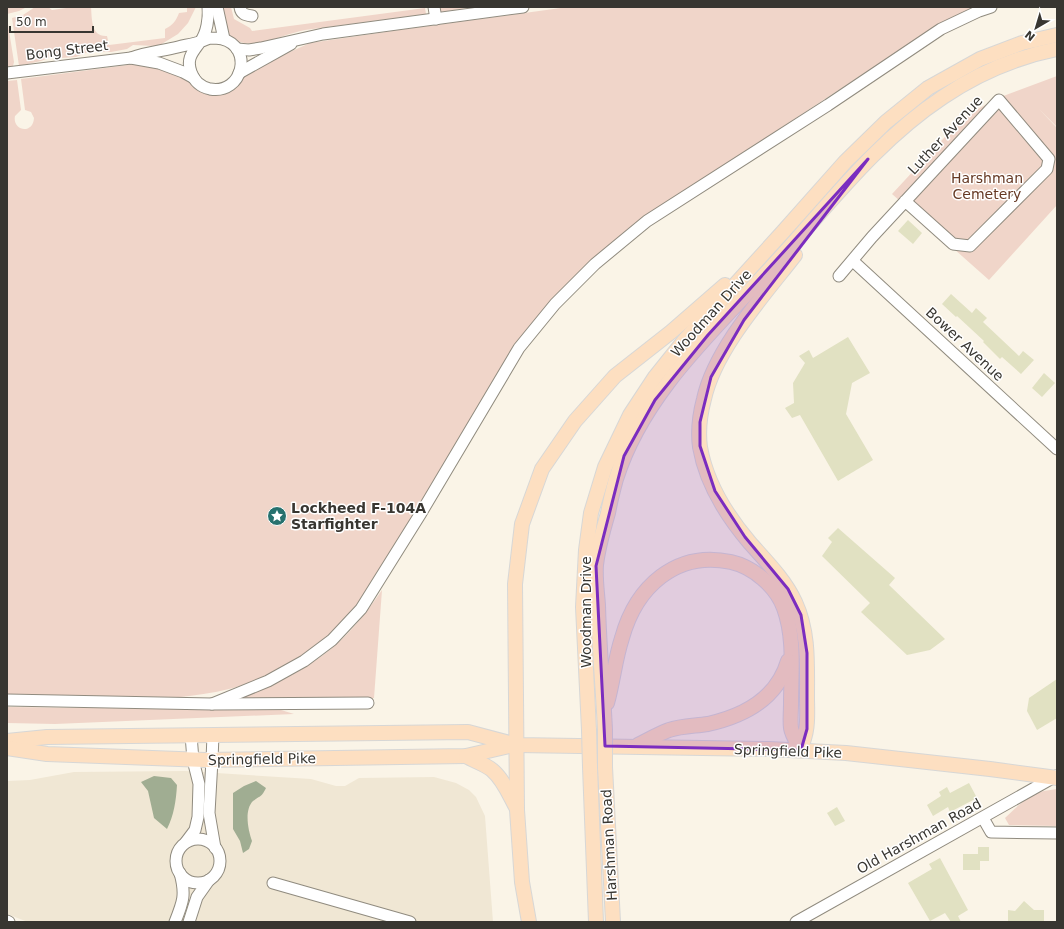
<svg xmlns="http://www.w3.org/2000/svg" width="1064" height="929" viewBox="0 0 1064 929" font-family="'DejaVu Sans',sans-serif">
	<style>
		.built { fill: #f0e7d4 }
		.green { fill: #f0d5c9 }
		.water { fill: #a0ad92 }
		.building { fill: #e1e1c2 }
		.lines { fill: none; stroke-linecap: round; stroke-linejoin: round }
		.minor-casing { stroke: #908b7f; stroke-width: 13 }
		.major-casing { stroke: #d7d7d6; stroke-width: 16 }
		.minor { stroke: #fff; stroke-width: 11 }
		.major { stroke: #fddfc1; stroke-width: 14 }
		.major-bridge-casing { stroke: #d7d7d6; stroke-width: 16; stroke-linecap: butt }
		.major-bridge { stroke: #fddfc1; stroke-width: 14 }
		.marked { fill: #7b2cbf; fill-opacity: 0.2; stroke: #7b2cbf; stroke-width: 3; stroke-linejoin: round }
		.labels { text-anchor: middle; dominant-baseline: central; stroke-width: 3; stroke-linejoin: round; paint-order: stroke }
		.street-label { font-size: 14px; fill: #383631; stroke: #fff }
		.park-label { font-size: 14px; fill: #653823; stroke: #fff }
		.poi-label { font-size: 14px; font-weight: bold; fill: #383631; stroke: #fff; text-anchor: start }
	</style>
	<rect width="100%" height="100%" fill="#faf4e7"/>
	<path class="built" d="M185 771 311 779 336 786H345L359 778 434 777 456 783 469 790 476 797 485 816 493 922H28L7 914V781L30 780 74 772Z"/>
	<g class="green">
		<path d="M7 7H27L19 11 7 14Z"/>
		<path d="M35 7H48L52 10 73 7H91C92 19 91 37 107 36L109 45 165 38V29C173 25 176 21 179 13L187 12V7H196L188 23 178 34 160 45 155 46 133 45 127 49 111 52H100L93 50 76 57 61 58 51 57 41 61 19 66 12 18 23 15Z"/>
		<path d="M222 7H231L234 19 250 28 252 31 425 8 426 14 305 30C282 34 244 56 227 33Z"/>
		<path d="M440 7H474L441 12Z"/>
		<path d="M568 7H980L921 36 651 213C619 237 591 259 563 289L364 596C357 605 349 615 341 624 311 654 270 678 229 689 213 693 197 695 181 697L7 696V81L17 80 21 110 15 116C12 131 33 135 34 118L31 112 25 110 21 79 143 63 187 78 199 89 240 81 246 75 263 64 310 43 399 30Z"/>
		<path d="M7 18 14 62 13 66 7 67Z"/>
		<path d="M1057 76V127L1039 109 1057 128V205L989 280 892 194 956 125 978 109 998 98Z"/>
		<path d="M382 590 374 698 361 700 244 699V696C278 683 314 666 341 640 357 625 370 607 382 590Z"/>
		<path d="M7 707 281 710 294 714 55 724 7 723Z"/>
		<path d="M1057 789V826L1009 825 1005 818C1015 808 1030 794 1044 791 1048 790 1053 790 1057 789Z"/>
	</g>
	<g class="water">
		<path d="M154 776 171 778 177 785C176 801 174 815 167 829L154 818 148 791 141 782Z"/>
		<path d="M256 781 266 788C261 798 261 795 253 801 244 810 248 830 252 841L249 849 243 853 240 841 233 829V793L244 786Z"/>
	</g>
	<g class="building">
		<path d="M908 220 922 233 913 244 898 231Z"/>
		<path d="M951 294 972 313 976 308 987 318 983 322 1019 356 1023 351 1034 360 1021 374 1002 357 1000 359 983 342 984 341 957 316 956 317 942 304Z"/>
		<path d="M848 337 870 373 852 383 846 414 873 460 838 481 800 415 792 418 785 408 794 403 793 383 805 363 799 356 809 350 813 358Z"/>
		<path d="M1044 373 1055 383 1042 397 1032 388Z"/>
		<path d="M838 528 895 578 889 585 945 639 930 650 907 655 861 612 870 603 822 556 832 542 828 538Z"/>
		<path d="M1057 679V718L1037 730 1027 711 1029 698Z"/>
		<path d="M969 783 977 798 950 812 948 807 933 816 927 805 941 796 939 792 947 787 950 793Z"/>
		<path d="M837 807 845 821 835 826 827 813Z"/>
		<path d="M978 847H989V861H980V870H963V854H978Z"/>
		<path d="M940 858 968 910 958 916 961 922H951L945 913 930 921 908 883 932 869 929 864Z"/>
		<path d="M1024 901 1034 910H1044V922H1008V910L1015 911Z"/>
	</g>
	<g class="lines">
		<defs>
			<g id="minor">
				<path d="M217 7 224 39"/>
				<path d="M240 7C241 14 245 15 252 16"/>
				<path d="M434 7 436 19"/>
				<path d="M237 49 249 50 261 48 323 34 523 7"/>
				<path d="M131 58C146 52 162 51 178 47 186 45 194 44 202 41 205 40 207 39 210 38 215 38 218 38 222 39 254 47 243 95 210 89 201 87 194 81 191 72 186 58 193 52 200 42 207 33 209 18 208 7"/>
				<path d="M7 73 131 58 159 63 183 72 194 78"/>
				<path d="M239 73 291 44"/>
				<path d="M853 261 1057 449"/>
				<path d="M839 276 872 237 999 100 1049 159 1047 169 970 246 953 244 905 201"/>
				<path d="M7 700 212 704 368 703"/>
				<path d="M212 704 268 681 304 661 332 640 361 609 421 513 519 348 555 304 595 264 647 221 828 105 941 29 979 11 991 7"/>
				<path d="M213 735 212 760 209 813 215 848"/>
				<path d="M983 818 991 832 1057 833"/>
				<circle cx="198" cy="861" r="22"/>
				<path d="M186 842 195 830 198 817 199 784 193 760 191 735"/>
				<path d="M273 883 410 922"/>
				<path d="M7 921 9 922"/>
				<path d="M175 922C183 902 186 895 180 873"/>
				<path d="M189 922 197 897 209 880"/>
				<path d="M796 922 1056 776"/>
			</g>
			<g id="major">
				<path d="M795 255C764 295 715 349 704 399 700 414 698 432 700 447 706 482 727 516 750 543 766 561 785 580 795 602 809 632 807 665 807 697 807 708 808 720 806 730 805 737 802 744 801 750"/>
				<path d="M607 703C613 682 615 659 622 638 636 587 676 550 731 562 753 567 776 586 784 608 795 638 791 672 791 704 791 712 790 721 791 728 792 735 798 744 801 750"/>
				<path d="M589 730 583 607 586 550 591 513 605 467 630 415 655 377 683 342 782 233 845 162 886 122 928 88 980 59 1022 43 1057 35"/>
				<path d="M605 730C603 688 599 647 598 605 597 592 595 578 596 565 598 548 603 530 608 513 610 502 613 490 616 479 644 390 719 326 779 259 831 202 878 140 943 97 977 74 1017 57 1057 49"/>
				<path d="M7 741 47 737 468 732 517 745 769 749 846 753 990 769 1057 778"/>
				<path d="M638 745C648 740 658 734 669 730 681 726 695 726 708 724 744 716 777 699 788 661"/>
				<path d="M7 748 47 754 205 760 466 756 514 745"/>
				<path d="M466 756C474 761 485 764 492 770 503 779 509 794 516 807"/>
				<path d="M590 767 596 922"/>
				<path d="M605 767 613 922"/>
				<path d="M529 922 522 882 517 810 515 584 522 524 542 469 575 421 615 376 671 332 725 285"/>
			</g>
		</defs>
		<use href="#minor" class="minor-casing"/>
		<use href="#major" class="major-casing"/>
		<use href="#minor" class="minor"/>
		<use href="#major" class="major"/>
		<defs>
			<g id="major-bridge">
				<path d="M589 730 590 767"/>
				<path d="M605 730V767"/>
			</g>
		</defs>
		<use href="#major-bridge" class="major-bridge-casing"/>
		<use href="#major-bridge" class="major-bridge"/>
	</g>
	<path class="marked" d="M868 159 744 320 711 377 700 422V446L715 491 745 537 788 589 801 615 807 653V729L801 750 605 746 596 566 624 456 655 400 708 335Z"/>
	<defs>
		<symbol id="sight-disc" viewBox="-11 -11 22 22"><circle r="9.5" fill="#27716e" stroke="#fff"/><path d="M0-6L1.8-2.2L6-1.7L2.9 1.2L3.7 5.4L0 3.3L-3.7 5.4L-2.9 1.2L-6-1.7L-1.8-2.2Z" fill="#fff"/></symbol>
	</defs>
	<g fill-rule="evenodd">
		<use href="#sight-disc" x="266" y="505" width="22" height="22"/>
	</g>
	<g class="labels">
		<g class="street-label">
			<text transform="translate(67 50) rotate(-7)">Bong Street</text>
			<text transform="translate(945 135) rotate(-47)">Luther Avenue</text>
			<text transform="translate(711 313) rotate(-48)">Woodman Drive</text>
			<text transform="translate(965 344) rotate(43)">Bower Avenue</text>
			<text transform="translate(586 612) rotate(-90)">Woodman Drive</text>
			<text transform="translate(788 751) rotate(2)">Springfield Pike</text>
			<text transform="translate(262 759) rotate(-1)">Springfield Pike</text>
			<text transform="translate(919 836) rotate(-29)">Old Harshman Road</text>
			<text transform="translate(609 845) rotate(-93)">Harshman Road</text>
		</g>
		<g class="park-label">
			<text x="987" y="178">Harshman<tspan x="987" dy="16">Cemetery</tspan></text>
		</g>
		<g class="poi-label">
			<text x="291" y="508">Lockheed F-104A<tspan x="291" dy="16">Starfighter</tspan></text>
		</g>
	</g>
	<rect width="1064" height="929" fill="none" stroke="#383631" stroke-width="16"/>
	<g transform="translate(1036 28) rotate(218)" stroke="#ffffff" stroke-width="3" paint-order="stroke">
	<path d="M0-3L7 15L0 10L-7 15Z" fill="#383631"/>
	<text y="-6" font-size="11" font-weight="bold" text-anchor="middle" fill="#383631">N</text>
	</g>
	<path d="M10 26v6h83v-6" fill="none" stroke="#383631" stroke-width="2"/>
	<text x="16" y="26" font-size="12" fill="#383631" stroke="#ffffff" stroke-width="3" paint-order="stroke">50 m</text>
</svg>
